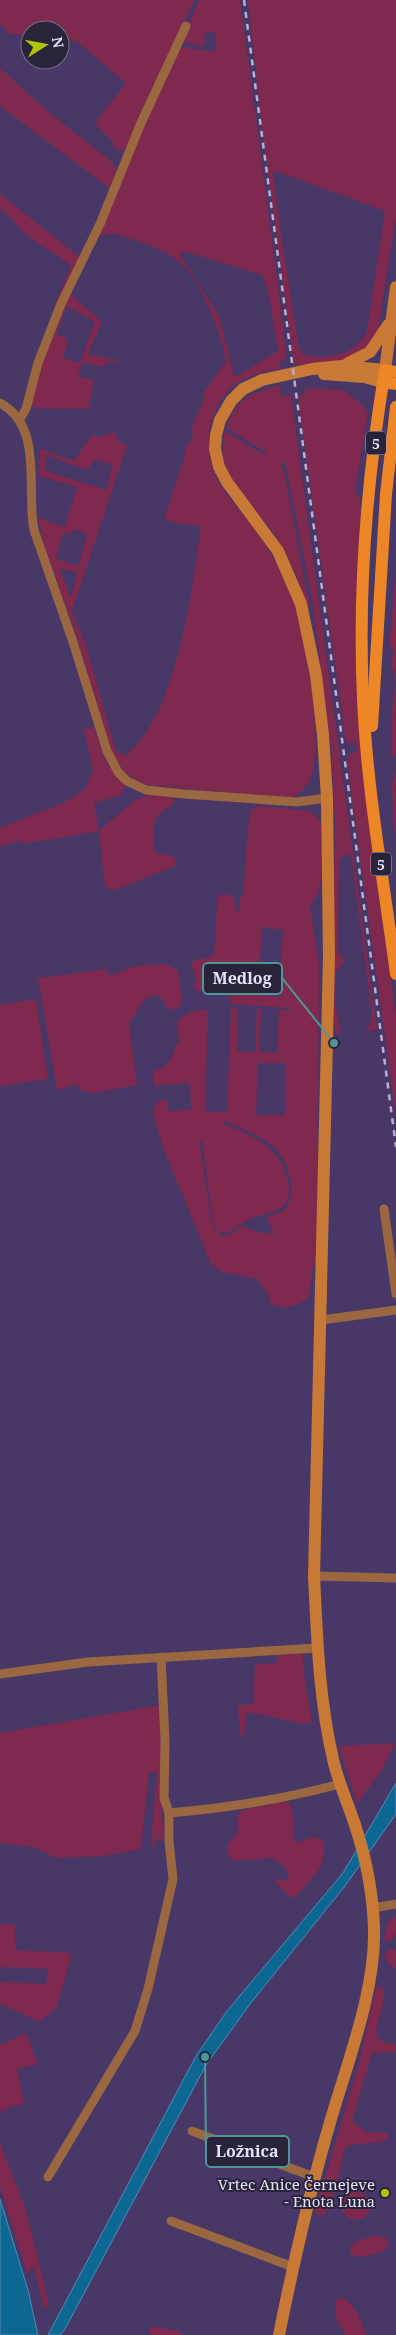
<svg xmlns="http://www.w3.org/2000/svg" width="396" height="2335" viewBox="0 0 396 2335" font-family="'Noto Serif',serif">
	<style>
		.green { fill: #7f294e; fill-rule: evenodd }
		.water { fill: #0d6793; stroke: #4f8cb3 }
		.lines { fill: none; stroke-linecap: round; stroke-linejoin: round }
		.street { stroke: #9a6740; stroke-width: 9 }
		.secondary { stroke: #c97936; stroke-width: 12 }
		.primary { stroke: #ed8627; stroke-width: 12 }
		.rail { stroke: #bab0d3; stroke-width: 2.5; stroke-dasharray: 6 6; stroke-linecap: butt }
		.poi-dot { fill: #b0c502; stroke: #2a243a; stroke-width: 2 }
		.labels { text-anchor: middle; dominant-baseline: central; stroke-width: 4; stroke-linejoin: round; paint-order: stroke }
		.shield { fill: #2a243a; stroke: #afa8c3; stroke-width: 1 }
		.shield-label { font-size: 14px; font-weight: bold; fill: #e8e1fe }
		.poi-label { font-size: 15px; fill: #e8e1fe; stroke: #2a243a; text-anchor: end }
		.leader { fill: none; stroke: #509699; stroke-width: 2 }
		.callout-dot { fill: #509699; stroke: #2a243a; stroke-width: 2 }
		.callout { fill: #2a243a; stroke: #509699; stroke-width: 2 }
		.callout-label { font-size: 16px; text-anchor: middle; font-weight: bold; fill: #e8e1fe }
	</style>
	<rect width="100%" height="100%" fill="#473867"/>
	<g class="green">
		<path d="M0 0H194L127 149 115 150 114 143 95 123 126 83 76 41 60 39V30H30V36L10 34 0 24Z"/>
		<path d="M199 0H240L281 308 286 359 280 361 279 369C265 372 248 375 236 384 209 404 202 447 216 477 224 494 239 508 250 523 267 545 281 569 291 595 309 640 316 700 315 748 315 768 311 792 289 798L147 785C132 779 123 772 114 759L74 628 45 548 38 518 65 527 77 487 39 476 40 449 74 461 92 435 99 437 115 432 119 443 127 445 72 611 86 645 114 745 117 752 125 756C178 713 192 591 201 526L176 523 164 519 184 459 185 450 193 437 192 426 203 402V394L224 364H227C223 339 201 280 181 263 164 249 137 240 115 234 108 232 103 237 96 236L127 160 180 47 215 52 216 33 205 32 204 47 184 42 183 38ZM183 251 262 275 268 290 278 351 237 376 234 375 219 316 180 255ZM45 455 88 470 94 460 112 464 107 490 45 471ZM73 529 87 533 79 566 56 559 63 533 70 535ZM59 569 77 572 73 593 71 597Z"/>
		<path d="M248 0H396V216L378 330 369 347 348 360 301 367 300 364H294L260 112ZM273 170 385 211 367 331C358 354 324 362 302 354L299 349 280 227Z"/>
		<path d="M0 68 51 114 112 162 116 170 112 190 0 106Z"/>
		<path d="M0 194 80 257 56 311 53 310 71 265C57 255 42 247 28 236 18 228 11 216 0 209Z"/>
		<path d="M68 292 102 322 88 354 119 361 118 363 106 362 104 367 82 362 78 376 94 381 88 409 34 408 31 401 33 386ZM67 306 95 322 80 363 63 358 68 339 56 334Z"/>
		<path d="M280 385 281 397 291 395 377 1030 364 1031 370 1026 372 1016 351 855H344L339 862 338 952 344 959V963L336 971V1008L341 1033 336 1034 332 1007 335 822 331 747 312 598 285 461 281 465 284 471 310 609 309 610C301 584 290 559 276 537 261 513 225 482 223 454 222 446 224 438 225 431L266 456 267 453 226 427C239 397 251 393 280 385Z"/>
		<path d="M305 388 343 390 363 405 368 414 356 485V494L359 496 361 513 355 654 360 732 396 1017V1116L351 792 347 755 357 752 356 742 346 743 298 397 305 393Z"/>
		<path d="M396 569V755L395 758 391 755 393 697 396 685 391 662 394 650 389 647Z"/>
		<path d="M94 727 105 759 111 769 126 784 121 795 94 803 99 831 135 800 148 795 173 797 174 804C150 817 153 825 154 850L157 853 172 856 176 860 175 866 115 890 105 887 99 831 22 844 21 840 0 847V828L65 802 85 789 93 771 84 729Z"/>
		<path d="M396 768V854L392 785Z"/>
		<path d="M257 806 310 811 318 818 321 825C321 845 326 892 310 906L319 965 317 1260 313 1265 309 1297C300 1306 280 1311 270 1303L268 1293 257 1279 222 1272 211 1264 164 1150 153 1113 156 1103 166 1099 169 1112 191 1109 190 1083 154 1086 153 1071C167 1068 174 1059 176 1043H179L177 1021 190 1012 208 1009 205 1112H227L231 1007 238 1008 237 1052H255L257 1009H261L259 1052 277 1053 279 1010H289L290 1008 230 1004 231 992C218 991 205 997 194 988L196 976 191 966 193 961 214 956 218 895H234L235 910 239 911V896H243L248 829 251 809ZM262 927 283 930 279 997 258 994ZM258 1063H285V1115H256ZM224 1121C242 1128 261 1136 275 1148 288 1161 299 1194 285 1209 280 1213 272 1214 267 1216L273 1233H261L242 1226 229 1235H221L212 1224 199 1140 202 1141 213 1222 219 1231 227 1233C235 1228 242 1223 250 1219 261 1214 277 1213 285 1204 290 1198 290 1188 288 1182 282 1148 253 1135 223 1124Z"/>
		<path d="M167 964 178 971 182 1000 178 1008 171 1010 166 1007 163 1000 158 995C136 998 143 1009 129 1022L137 1085 94 1093 80 1090 77 1084 57 1090 38 978 108 969 107 975C118 974 117 973 126 969 139 964 154 965 167 964Z"/>
		<path d="M36 999 48 1079 0 1086V1005Z"/>
		<path d="M291 1654H303L304 1675 312 1722 305 1724 253 1713H246L244 1734 240 1737 238 1705 253 1704 255 1664 277 1663V1655Z"/>
		<path d="M161 1705 160 1792 164 1839H155L156 1845 152 1846 153 1813 158 1773 149 1772 141 1849 103 1856 56 1858 34 1847 0 1843V1733Z"/>
		<path d="M395 1743 381 1771 357 1804 339 1746Z"/>
		<path d="M285 1801 291 1805 294 1824 293 1839 298 1843C308 1837 313 1835 323 1841 329 1866 311 1878 297 1896L291 1898 275 1882 277 1879 284 1881 289 1879C289 1869 280 1861 271 1858L234 1861 228 1855V1845L238 1831 237 1816 243 1810Z"/>
		<path d="M396 1916V1933L392 1940 387 1941 384 1938C386 1929 387 1921 396 1916Z"/>
		<path d="M0 1924 15 1925V1950L72 1953 57 2007 40 2022 0 2004V1982L46 1984 48 1969 0 1967Z"/>
		<path d="M391 1949 396 1950V1970L386 1960V1952Z"/>
		<path d="M380 1986 384 1989C386 2009 374 2022 377 2037L383 2042 396 2045V2052L372 2053 352 2121 366 2132 388 2133 389 2139C375 2145 358 2141 345 2148L331 2204 325 2214 319 2216 315 2212 359 2063 376 1988Z"/>
		<path d="M26 2033 38 2064 17 2069 24 2104 12 2106 0 2112V2045Z"/>
		<path d="M0 2143 26 2210 49 2305 44 2308 34 2267 27 2273 0 2187Z"/>
		<circle cx="356" cy="2206" r="14"/>
		<path d="M375 2236 383 2237 389 2241 388 2247C378 2255 367 2256 355 2257L350 2253C349 2240 364 2239 375 2236Z"/>
		<path d="M341 2298C357 2303 360 2322 367 2335H345L336 2317 335 2301Z"/>
		<path d="M151 2326 182 2332V2335H149Z"/>
	</g>
	<g class="water">
		<path d="M396 1783V1814L345 1886 250 2004 206 2065 65 2329 60 2335H48L196 2056 227 2011 343 1873Z"/>
		<path d="M0 2199 28 2290 38 2335H0Z"/>
	</g>
	<g class="lines">
		<g class="street">
			<path d="M0 403C44 426 26 490 34 530L73 642 107 751 118 772 127 781 146 790 184 794 297 802 327 798"/>
			<path d="M20 419 26 409 38 363 61 304 100 224 141 123 186 26"/>
			<path d="M384 1209 396 1294"/>
			<path d="M321 1320 396 1310"/>
			<path d="M314 1576 396 1578"/>
			<path d="M161 1657 165 1740 164 1798 169 1813"/>
			<path d="M0 1674 88 1662 317 1648"/>
			<path d="M373 1908 396 1904"/>
			<path d="M192 2131 314 2177"/>
			<path d="M48 2177 135 2031 148 1989 173 1879 169 1841V1813C227 1808 284 1799 340 1784"/>
			<path d="M171 2221 293 2267"/>
		</g>
		<g class="secondary">
			<path d="M348 363 370 352 388 325"/>
			<path d="M324 374 364 377 383 382"/>
			<path d="M279 2335C293 2265 309 2195 329 2126 346 2066 376 1991 374 1929 373 1894 366 1858 355 1825 348 1803 338 1782 333 1759 319 1699 317 1637 314 1576L329 957 327 798 323 735 316 675 301 604 278 551 227 482 219 467 215 449 216 435 220 420 231 401 243 389 262 380 312 369 342 366 385 370 396 287"/>
		</g>
		<g class="primary">
			<path d="M396 372 385 370C367 478 358 590 363 699 367 791 384 883 396 974"/>
			<path d="M383 382 396 384"/>
			<path d="M372 726 386 494 396 407"/>
		</g>
		<path class="rail" d="M244 0 396 1147"/>
	</g>
	<circle class="poi-dot" cx="385" cy="2193" r="5"/>
	<g class="labels">
		<g class="shield">
			<rect x="366" y="431.5" width="20" height="23" rx="4"/>
			<rect x="371" y="852.5" width="20" height="23" rx="4"/>
		</g>
		<g class="shield-label">
			<text x="376" y="443">5</text>
			<text x="381" y="864">5</text>
		</g>
		<g class="poi-label">
			<text x="375" y="2184">Vrtec Anice Černejeve<tspan x="375" dy="17">- Enota Luna</tspan></text>
		</g>
	</g>
	<path class="leader" d="M334 1043L282 978M205 2057L206 2151"/>
	<g class="callout-dot">
		<circle cx="334" cy="1043" r="5"/>
		<circle cx="205" cy="2057" r="5"/>
	</g>
	<g class="callout">
		<rect x="203" y="963" width="79" height="31" rx="5"/>
		<rect x="206" y="2136" width="83" height="31" rx="5"/>
	</g>
	<g class="callout-label">
		<text x="242" y="984">Medlog</text>
		<text x="247" y="2157">Ložnica</text>
	</g>
	<g transform="translate(45 45) rotate(79)"><circle r="24" fill="#2a243a" stroke="#767088"/>
	<path d="M0-4L9 19L0 12L-9 19Z" fill="#b0c502"/>
	<text y="-8" font-size="14" font-weight="bold" text-anchor="middle" fill="#e8e1fe">N</text>
	</g>
</svg>
